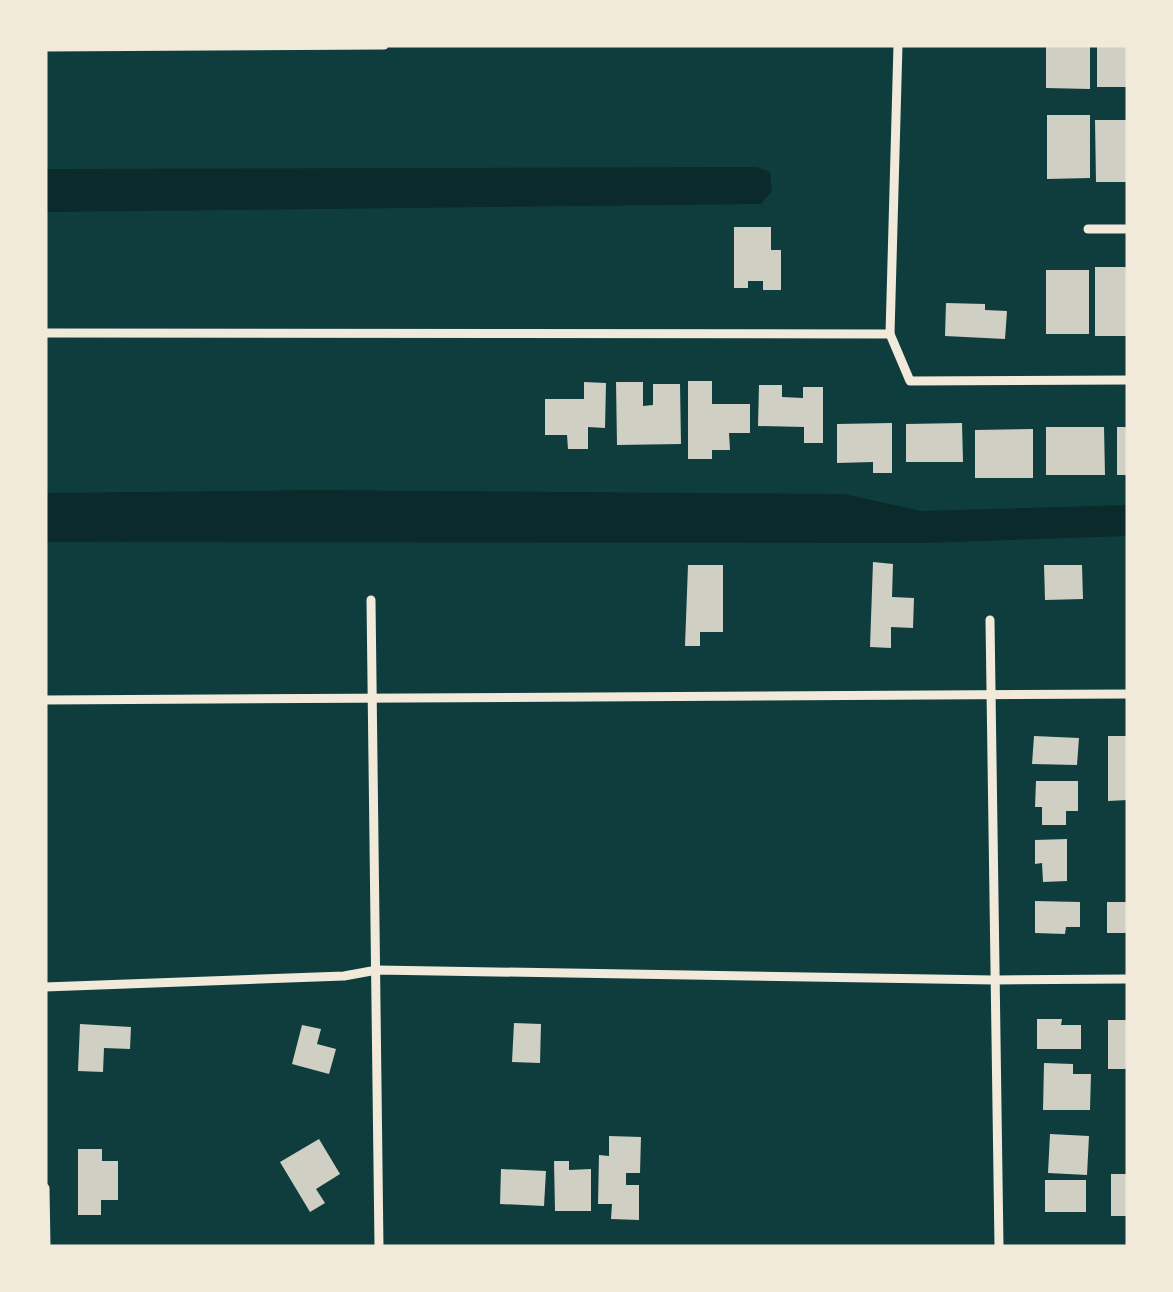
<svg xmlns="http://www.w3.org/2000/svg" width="1173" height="1292" viewBox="0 0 1173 1292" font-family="Figtree,sans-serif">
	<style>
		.water { fill: #0a2a2b }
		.building { fill: #cfcfc3 }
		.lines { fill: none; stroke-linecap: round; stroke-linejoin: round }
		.minor { stroke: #f1e9da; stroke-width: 9 }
	</style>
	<rect width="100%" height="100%" fill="#0f3d3e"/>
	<g class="water">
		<path d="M757 167 770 172 772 191 761 204 45 212V169Z"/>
		<path d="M317 490 844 494 921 511 1128 505V536L923 543 45 542V493Z"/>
	</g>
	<g class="building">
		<path d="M1046 45H1090V89L1046 88Z"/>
		<rect x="1097" y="45" width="31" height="42"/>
		<path d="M1047 115H1090V178L1047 179Z"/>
		<path d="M1095 120H1128V182H1096Z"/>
		<path d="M734 227H771V250H781V290H763V281H748V288H734Z"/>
		<rect x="1095" y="267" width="33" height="69"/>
		<rect x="1046" y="270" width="43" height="64"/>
		<path d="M946 303 985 304V310L1007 311 1005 339 945 336Z"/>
		<path d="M688 381H712V404H750V433H729L730 450H712V459H688Z"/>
		<path d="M584 382 606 383 605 428 588 427V449H568L567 435H545V399H584Z"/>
		<path d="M616 382H643V406L653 405V384H680L681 444 617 445Z"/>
		<path d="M759 385H782V397L803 398V387H823V443H804V427L758 426Z"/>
		<path d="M892 423V473H873V462L837 463V424Z"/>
		<path d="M962 423 963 462H906V424Z"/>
		<path d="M1046 427H1104L1105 475H1046Z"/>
		<rect x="1117" y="427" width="11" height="48"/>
		<path d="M1033 429V478H975V430Z"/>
		<path d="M873 562 893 564 892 597 914 598 913 628 891 627V648L870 647Z"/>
		<path d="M688 565H723V632H700V646H685Z"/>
		<path d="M1044 565H1082L1083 599 1045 600Z"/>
		<path d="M1034 736 1079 738 1077 765 1032 764Z"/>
		<path d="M1108 736H1127L1128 800 1108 801Z"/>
		<path d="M1036 781H1078V811H1066V825H1042V807H1035Z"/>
		<path d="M1067 839V881L1043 882 1042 863 1035 864V840Z"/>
		<path d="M1035 901 1080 902V927H1066L1065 934 1035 933Z"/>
		<rect x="1107" y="902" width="21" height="31"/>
		<path d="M1037 1019H1062L1061 1025H1081V1049H1037Z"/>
		<rect x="1108" y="1020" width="20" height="49"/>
		<path d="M514 1023 541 1024 540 1063 512 1062Z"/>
		<path d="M80 1024 131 1027 130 1049 104 1048 103 1072 78 1071Z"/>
		<path d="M302 1025 321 1029 317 1044 336 1049 329 1074 292 1064Z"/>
		<path d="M1044 1063 1073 1064V1074H1091L1090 1110H1043Z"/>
		<path d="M1050 1134 1089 1136 1087 1175 1048 1173Z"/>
		<path d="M609 1136 641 1137 640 1173H626V1185H639V1220L611 1219 612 1204H598L599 1155 609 1156Z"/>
		<path d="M319 1139 340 1174 316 1189 325 1203 310 1212 280 1162Z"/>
		<path d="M78 1149H102V1161H118V1200H101V1215H78Z"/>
		<path d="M554 1161H569V1170L591 1169V1211H555Z"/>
		<path d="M501 1169 546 1171 544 1206 500 1204Z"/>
		<rect x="1111" y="1174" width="17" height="42"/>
		<rect x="1045" y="1180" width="41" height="32"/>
	</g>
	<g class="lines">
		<g class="minor">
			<path d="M45 47 384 45"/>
			<path d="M1088 229H1128"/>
			<path d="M45 333 890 334 910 381 1128 380"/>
			<path d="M890 334 898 45"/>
			<path d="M371 600 379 1247"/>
			<path d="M990 620 999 1247"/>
			<path d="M45 700 1128 694"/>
			<path d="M45 987 344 976 377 970 994 980 1128 979"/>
			<path d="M45 1188 46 1247"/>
		</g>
	</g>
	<rect width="1173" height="1292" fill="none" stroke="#f1e9da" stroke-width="95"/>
</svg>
